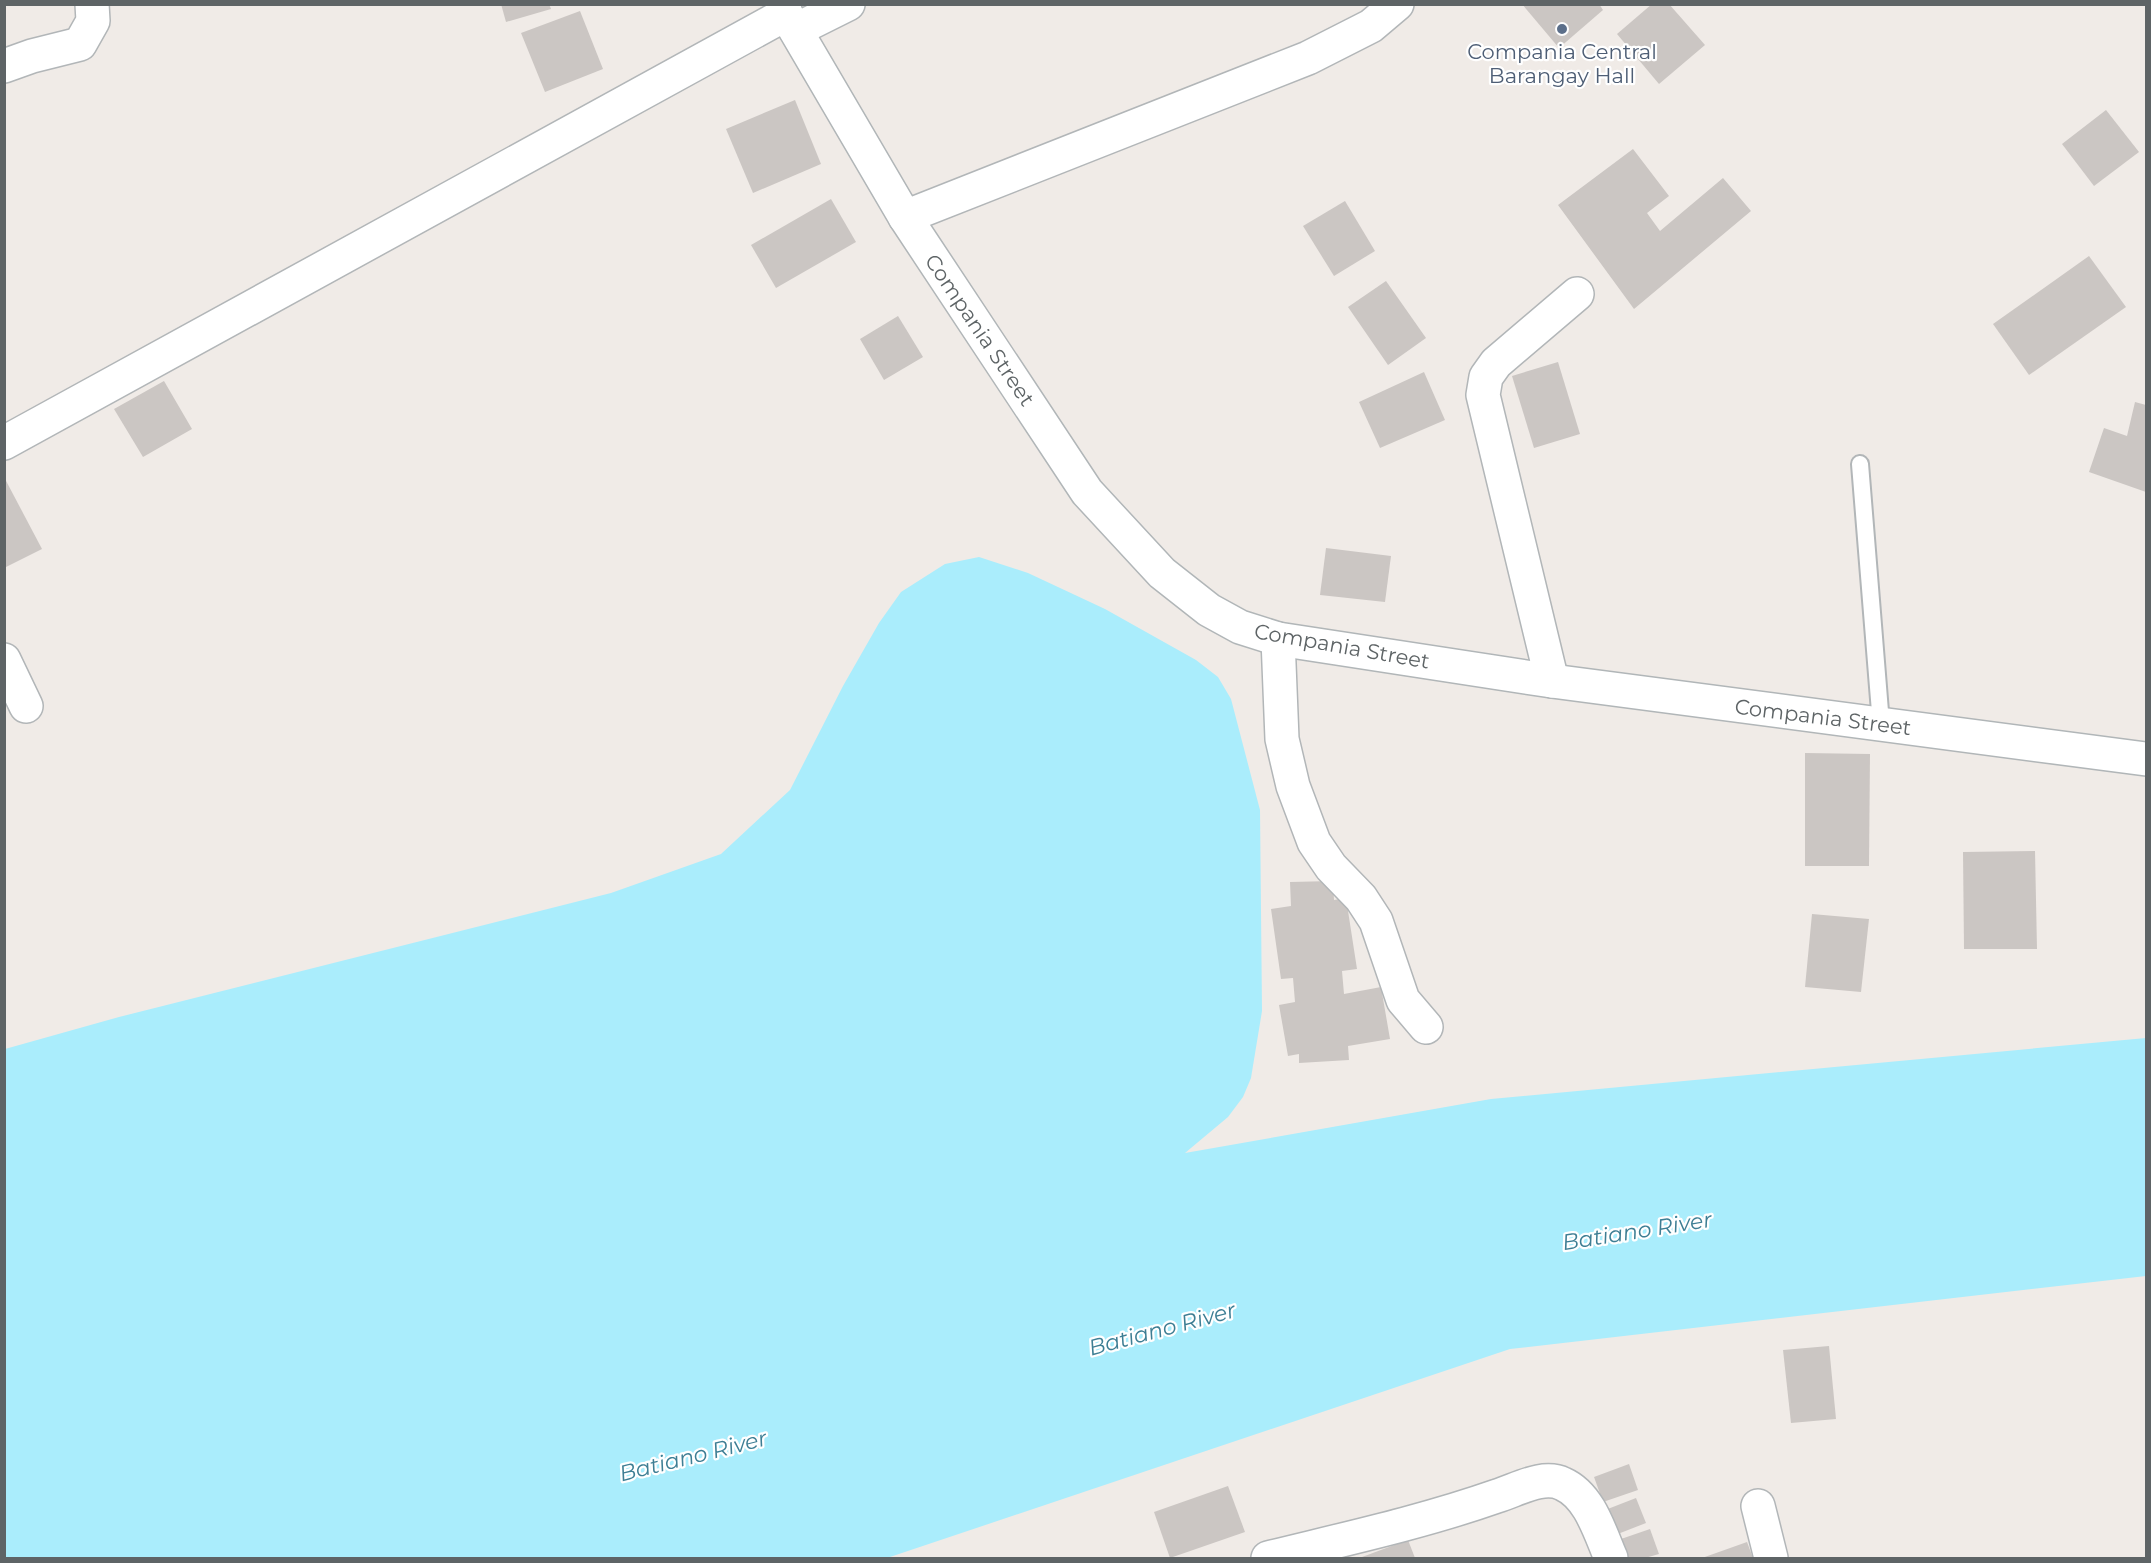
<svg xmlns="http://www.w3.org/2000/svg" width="2151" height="1563" viewBox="0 0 2151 1563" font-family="Montserrat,sans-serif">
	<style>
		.water { fill: #aaedfc }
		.building { fill: #cbc6c3 }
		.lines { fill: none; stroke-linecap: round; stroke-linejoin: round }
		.lane-casing { stroke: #b2b6b8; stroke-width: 20 }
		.street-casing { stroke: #b2b6b8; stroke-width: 36 }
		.secondary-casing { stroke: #b1b6b8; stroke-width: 36 }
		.lane { stroke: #fff; stroke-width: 16 }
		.street { stroke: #fff; stroke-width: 33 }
		.secondary { stroke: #fff; stroke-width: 33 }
		.service-dot { fill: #5c6f8a; stroke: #fff; stroke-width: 2 }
		.labels { text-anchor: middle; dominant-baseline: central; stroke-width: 4.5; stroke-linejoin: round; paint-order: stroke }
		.service-label { font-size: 21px; fill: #4e5e75; stroke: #fff }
		.street-label { font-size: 21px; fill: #5e6466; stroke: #fff }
		.water-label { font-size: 22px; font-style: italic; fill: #3d7e94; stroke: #fff }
	</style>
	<rect width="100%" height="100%" fill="#f0ebe7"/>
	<path class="water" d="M979 557 1028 573 1105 609 1196 660 1218 677 1231 699 1260 810 1262 1011 1251 1078 1243 1097 1228 1117 1185 1153 1491 1099 2146 1038V1276L1510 1349 887 1558H5V1049L119 1017 611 893 721 854 790 790 843 686 879 623 901 592 945 564Z"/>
	<g class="building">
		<path d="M501 4H549L551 9 506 22Z"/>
		<path d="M1522 4H1599L1603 10 1559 48Z"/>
		<path d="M1652 4H1669L1705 45 1659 84 1617 34Z"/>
		<path d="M580 11 603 69 545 92 521 33Z"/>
		<path d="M795 100 821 164 753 193 726 129Z"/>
		<path d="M2106 110 2139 152 2094 186 2062 144Z"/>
		<path d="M1633 149 1669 196 1647 213 1660 231 1723 178 1751 211 1634 309 1558 205Z"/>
		<path d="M831 199 856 242 776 288 751 245Z"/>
		<path d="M1345 201 1375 251 1334 276 1303 226Z"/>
		<path d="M2089 256 2126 307 2029 375 1993 324Z"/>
		<path d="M1386 281 1426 338 1388 365 1348 307Z"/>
		<path d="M898 316 923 357 884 380 860 339Z"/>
		<path d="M1558 362 1580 434 1534 448 1512 376Z"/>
		<path d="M1424 372 1445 420 1380 448 1359 402Z"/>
		<path d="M164 381 192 429 143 457 114 409Z"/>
		<path d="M2135 402 2146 405V492L2089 472 2104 428 2127 436Z"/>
		<path d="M4 477 42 549 4 568Z"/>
		<path d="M1326 548 1391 556 1385 602 1320 595Z"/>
		<path d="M1805 753 1870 754 1869 866H1805Z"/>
		<path d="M2035 851 2037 949H1964L1963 852Z"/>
		<path d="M1333 881 1334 900 1346 898 1357 969 1342 971 1344 994 1381 987 1390 1039 1348 1046 1349 1060 1299 1063V1054L1288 1056 1279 1005 1295 1002 1293 978 1281 979 1271 909 1291 906 1290 882Z"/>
		<path d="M1812 914 1869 919 1861 992 1805 987Z"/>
		<path d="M1829 1346 1836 1419 1791 1423 1783 1350Z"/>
		<path d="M1629 1464 1638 1490 1603 1502 1594 1477Z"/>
		<path d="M1228 1486 1245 1532 1170 1558 1154 1512Z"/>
		<path d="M1636 1498 1646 1523 1610 1537 1600 1512Z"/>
		<path d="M1650 1529 1659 1554 1645 1558H1627L1621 1539Z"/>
		<path d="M1408 1540 1415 1558H1363L1362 1557Z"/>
		<path d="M1747 1542 1753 1558H1702Z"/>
	</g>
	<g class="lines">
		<defs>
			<path id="lane" d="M1860 464 1881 724"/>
			<g id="street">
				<path d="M796 30 848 4"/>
				<path d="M4 66 32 56 80 44 93 21 92 4"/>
				<path d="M905 217 1308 58 1371 26 1397 4"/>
				<path d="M4 443 786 14"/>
				<path d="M1278 639 1282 739 1293 786 1314 842 1331 867 1361 898 1376 921 1403 1000 1426 1027"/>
				<path d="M4 660 26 706"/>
				<path d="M1552 681 1483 395 1486 377 1496 363 1577 294"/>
				<path d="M1758 1506 1771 1558"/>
				<path d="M1268 1558C1345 1539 1423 1522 1497 1496 1517 1490 1543 1474 1563 1484 1590 1496 1600 1533 1611 1558"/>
			</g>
			<path id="secondary" d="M783 4 786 14 905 217 1087 492 1162 573 1209 610 1240 627 1278 639 1552 681 2146 759"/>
		</defs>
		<use href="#lane" class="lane-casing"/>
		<use href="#street" class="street-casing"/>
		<use href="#secondary" class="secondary-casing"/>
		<use href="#lane" class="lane"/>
		<use href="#street" class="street"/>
		<use href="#secondary" class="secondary"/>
	</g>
	<circle class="service-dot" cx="1562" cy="29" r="6"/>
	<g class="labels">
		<g class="service-label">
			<text x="1562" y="51">Compania Central<tspan x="1562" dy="24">Barangay Hall</tspan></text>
		</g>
		<g class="street-label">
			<text transform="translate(980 330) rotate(56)">Compania Street</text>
			<text transform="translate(1342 646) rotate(10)">Compania Street</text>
			<text transform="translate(1823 717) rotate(7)">Compania Street</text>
		</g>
		<g class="water-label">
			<text transform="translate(1637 1231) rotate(-9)">Batiano River</text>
			<text transform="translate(1162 1329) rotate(-15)">Batiano River</text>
			<text transform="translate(693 1456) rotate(-14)">Batiano River</text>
		</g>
	</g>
	<rect width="2151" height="1563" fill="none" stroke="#5e6466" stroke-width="12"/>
</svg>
